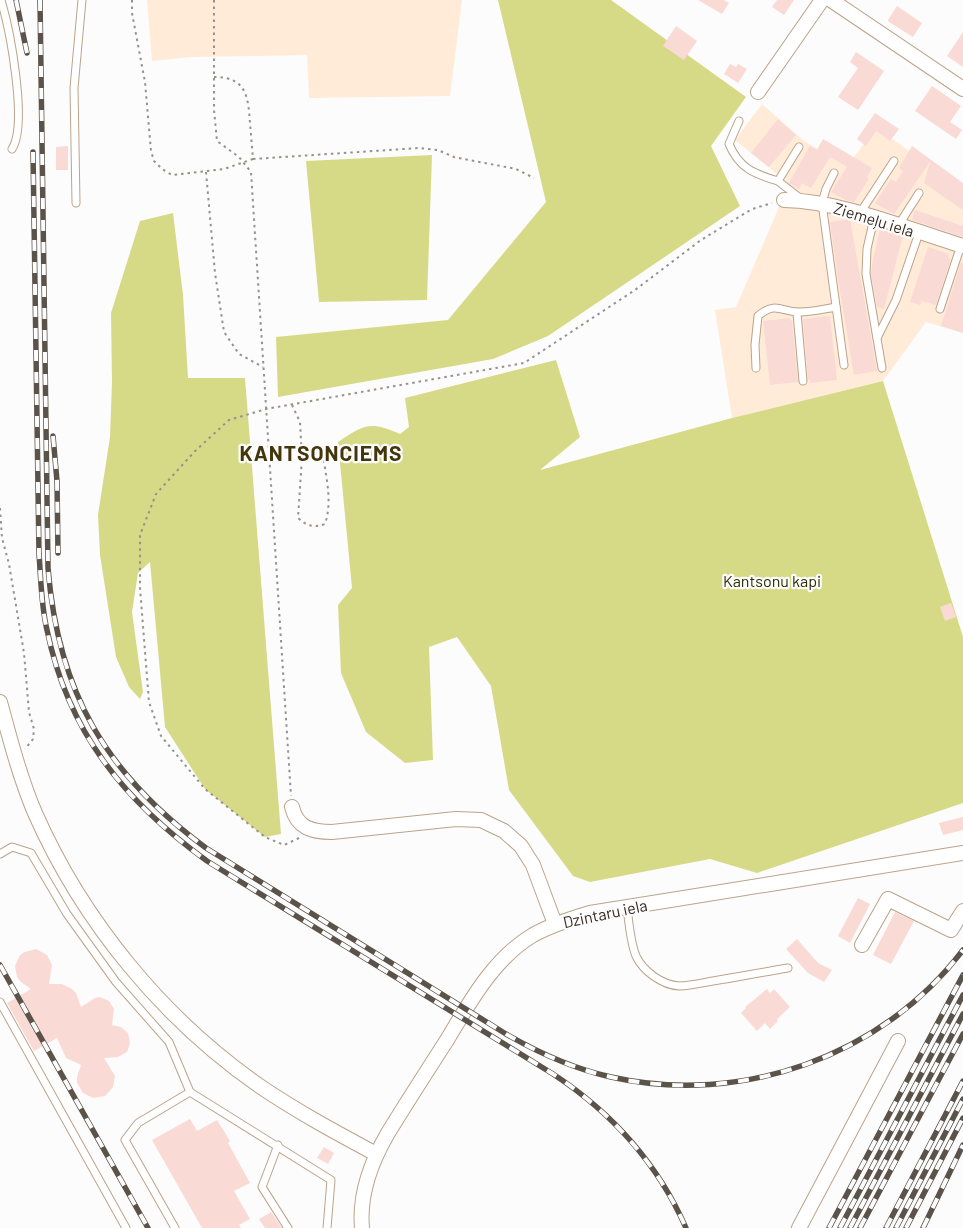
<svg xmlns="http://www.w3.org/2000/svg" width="963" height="1228" viewBox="0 0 963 1228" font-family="Barlow,sans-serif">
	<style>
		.built { fill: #ffebd8 }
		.green { fill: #d6da87 }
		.building { fill: #fadad5 }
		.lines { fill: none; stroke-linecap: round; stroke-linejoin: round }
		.lane-casing { stroke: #bca38a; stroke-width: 9 }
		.street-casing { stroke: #bca38a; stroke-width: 16 }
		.path { stroke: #96918c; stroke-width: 2; stroke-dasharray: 2.5 4; stroke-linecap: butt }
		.lane { stroke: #fff; stroke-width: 7 }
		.street { stroke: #fff; stroke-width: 14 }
		.rail-casing { stroke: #5b534a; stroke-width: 5.5 }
		.rail { stroke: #fcfcfc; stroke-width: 4; stroke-dasharray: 11; stroke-linecap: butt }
		.labels { text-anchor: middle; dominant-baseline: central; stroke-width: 4.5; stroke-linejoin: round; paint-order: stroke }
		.street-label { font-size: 16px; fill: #352b21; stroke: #fcfcfc }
		.park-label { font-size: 16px; fill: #2d2d06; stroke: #fcfcfc }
		.district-label { font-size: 21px; font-weight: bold; letter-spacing: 1px; fill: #43360d; stroke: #fcfcfc }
	</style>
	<rect width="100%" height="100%" fill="#fcfcfc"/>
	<g class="built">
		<path d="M147 0H462L450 96 309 98 307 55 191 57 152 61Z"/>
		<path d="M762 104 804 141 832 157 849 164 876 127 963 190V333L926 322 883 381 732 418 715 310 736 307 789 184 735 140Z"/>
	</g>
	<g class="green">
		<path d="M498 0H611L746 97 711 146 740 206 548 336 493 359 278 397 276 337 448 320 546 202Z"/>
		<path d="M432 155 427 300 319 302 306 161Z"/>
		<path d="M173 213 183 295 188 378H245L281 834 265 837 205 789 165 727 150 562 138 573 132 612 143 692 140 699 129 687 116 657 100 555 98 515 110 437 112 382 111 313 140 221Z"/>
		<path d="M556 360 580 437 540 470 732 418 883 381 963 637V803L757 873 710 859 590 882 573 876 509 790 491 686 457 637 429 647 433 760 405 763 366 732 341 673 338 605 352 588 338 442C365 424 370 421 400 434L409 427 405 398Z"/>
	</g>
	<g class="building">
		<path d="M698 0H724L729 3 722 14Z"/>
		<path d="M777 0H794L784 15 772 7Z"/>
		<path d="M897 6 922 23 913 37 889 22 888 20Z"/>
		<path d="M676 26 697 41 684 60 663 46Z"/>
		<path d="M963 32V67L947 56Z"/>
		<path d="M856 52 884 71 858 110 838 97 858 68 850 62Z"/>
		<path d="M730 64 736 67 738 64 747 69 738 83 724 74Z"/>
		<path d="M932 86 961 106 950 122 962 130 956 139 915 111Z"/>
		<path d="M875 113 899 129 890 141 876 131 866 146 857 139Z"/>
		<path d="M778 119 796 135 769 167 751 153Z"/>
		<path d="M823 139 872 168 867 177 869 179 854 202 846 200 831 192 847 167 830 157 811 188 802 183 799 189 789 183 810 146 817 150Z"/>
		<path d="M68 146V170H56V147Z"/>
		<path d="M912 146 963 183V210L924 183 930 162 894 214 875 203 891 179 896 182 903 171 899 168Z"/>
		<path d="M915 210 963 226V237L912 220Z"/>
		<path d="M848 219H850L877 371 854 375 839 286 830 222Z"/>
		<path d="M880 230 903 235 884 309 877 307 871 274 872 264Z"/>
		<path d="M928 247 949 254 948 258 951 259 936 305 922 301 920 305 910 302Z"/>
		<path d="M961 262 963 263V333L941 326Z"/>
		<path d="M830 316 837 380 810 383V380H808L803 319Z"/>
		<path d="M790 318V321L792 320 798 382 770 385 763 321Z"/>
		<path d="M951 603 956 617 945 621 940 607Z"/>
		<path d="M963 817V830L943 835 939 823Z"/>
		<path d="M858 898 870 904 850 943 838 936Z"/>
		<path d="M895 912 914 921 891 964 873 955Z"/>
		<path d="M797 939 818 963 832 970 824 982 808 973 786 949Z"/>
		<path d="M36 949 47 955 52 965 49 984H62L72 989 76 993 81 1007 95 998 100 997 109 1001 114 1009 112 1025 121 1027 128 1033 130 1043 127 1052 118 1057 104 1058 115 1076 113 1087 105 1096 93 1098 83 1093 77 1083V1077L81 1065 66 1058 57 1038 34 1051 7 1003 31 989 21 982 17 977 15 966 20 955 25 952Z"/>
		<path d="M767 989 770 993 774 989 790 1007 777 1019 778 1021 770 1029 765 1023 757 1031 741 1013 746 1008 745 1007Z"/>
		<path d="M190 1119 197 1131 217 1120 230 1141 228 1143 250 1183 234 1191 250 1219 239 1225 241 1228H202L152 1140Z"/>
		<path d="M324 1147 334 1153 328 1164 317 1158Z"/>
		<path d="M271 1212 282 1228H265L259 1219Z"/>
	</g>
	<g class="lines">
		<defs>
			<g id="lane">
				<path d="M1 0C10 30 28 124 12 149"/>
				<path d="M739 121 729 144C739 168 754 174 778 181"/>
				<path d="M799 147 778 181 801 199"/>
				<path d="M834 173 826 189 822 203 844 365"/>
				<path d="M76 203 74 88 82 0"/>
				<path d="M860 213 894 161"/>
				<path d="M874 218 867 249 866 274 882 368"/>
				<path d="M898 226 919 193"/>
				<path d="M940 309 961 245"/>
				<path d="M797 313 803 381"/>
				<path d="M877 338 896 300 919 233"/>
				<path d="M756 368 755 345 758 316C777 300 782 313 800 312 812 312 824 309 836 307"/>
				<path d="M0 854 12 847 31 853 67 914 116 982 169 1042 190 1092 331 1180 327 1228"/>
				<path d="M627 907C629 923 630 941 636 956 643 971 662 985 679 986 690 986 702 983 713 981 738 977 763 972 788 968"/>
				<path d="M0 1002 126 1228"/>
				<path d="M278 1145 262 1187 288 1228"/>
				<path d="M175 1228 125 1140 138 1123 190 1092"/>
			</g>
			<g id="street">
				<path d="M831 0 963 89"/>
				<path d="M758 92 822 0"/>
				<path d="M784 200C842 201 907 229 963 246"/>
				<path d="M0 702C10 739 20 778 35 813 83 922 164 1020 261 1087 298 1112 337 1133 376 1154"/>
				<path d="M292 807C297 828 312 832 332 832L456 819 481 820 504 831 521 846 533 865 555 924"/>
				<path d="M862 945 888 899 951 930 963 911"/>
				<path d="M362 1228C359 1195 371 1162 388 1133 407 1102 427 1071 447 1040 470 1002 493 959 533 935 551 925 570 919 590 913L963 853"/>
				<path d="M799 1228 898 1041"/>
			</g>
		</defs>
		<use href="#lane" class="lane-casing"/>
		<use href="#street" class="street-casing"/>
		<g class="path">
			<path d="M132 0V13L145 82 151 151 154 161 162 169 172 175 224 169 253 159C252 147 251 135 250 123 248 97 247 77 214 77"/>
			<path d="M214 0V110L217 141 239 157 251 172 291 796"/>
			<path d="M253 159 419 148 438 150 454 157 516 169 534 178"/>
			<path d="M206 172 215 273 224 332 239 354 263 367"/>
			<path d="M292 405 300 422 302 458"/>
			<path d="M314 452 320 455 324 461C327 482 332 503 325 524 313 528 307 526 298 518L302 458 308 453Z"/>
			<path d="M0 508 2 538 9 564 24 653 29 712 34 729 33 739 25 749"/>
			<path d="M299 838 284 845 265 837 205 789 161 736 149 702 140 588V535L156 494 195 451 229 420 266 409 524 363 635 290 701 240 752 209 772 203"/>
		</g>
		<use href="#lane" class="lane"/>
		<use href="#street" class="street"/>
		<defs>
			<g id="rail">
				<path d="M16 0 27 53"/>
				<path d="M40 0 48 568C58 693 106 774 206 848L506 1034C539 1053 574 1069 611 1077 741 1106 882 1057 963 950"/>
				<path d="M33 152 39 554C41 580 41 605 47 630 68 732 124 801 207 861L553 1074C611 1112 658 1164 686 1228"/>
				<path d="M53 436 57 481 58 553"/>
				<path d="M0 965 148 1228"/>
				<path d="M829 1228 963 975"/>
				<path d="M840 1228 963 995"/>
				<path d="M850 1228 963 1014"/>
				<path d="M860 1228 963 1034"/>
				<path d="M886 1228 963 1081"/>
				<path d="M896 1228 963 1099"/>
				<path d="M906 1228 963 1118"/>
				<path d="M923 1228 963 1145"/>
			</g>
		</defs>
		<use href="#rail" class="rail-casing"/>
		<use href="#rail" class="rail"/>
	</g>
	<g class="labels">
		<g class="street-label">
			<text transform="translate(874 219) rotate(17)">Ziemeļu iela</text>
			<text transform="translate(605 913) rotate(-12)">Dzintaru iela</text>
		</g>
		<g class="park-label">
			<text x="772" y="580">Kantsonu kapi</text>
		</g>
		<g class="district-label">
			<text x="321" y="452">KANTSONCIEMS</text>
		</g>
	</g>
</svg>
